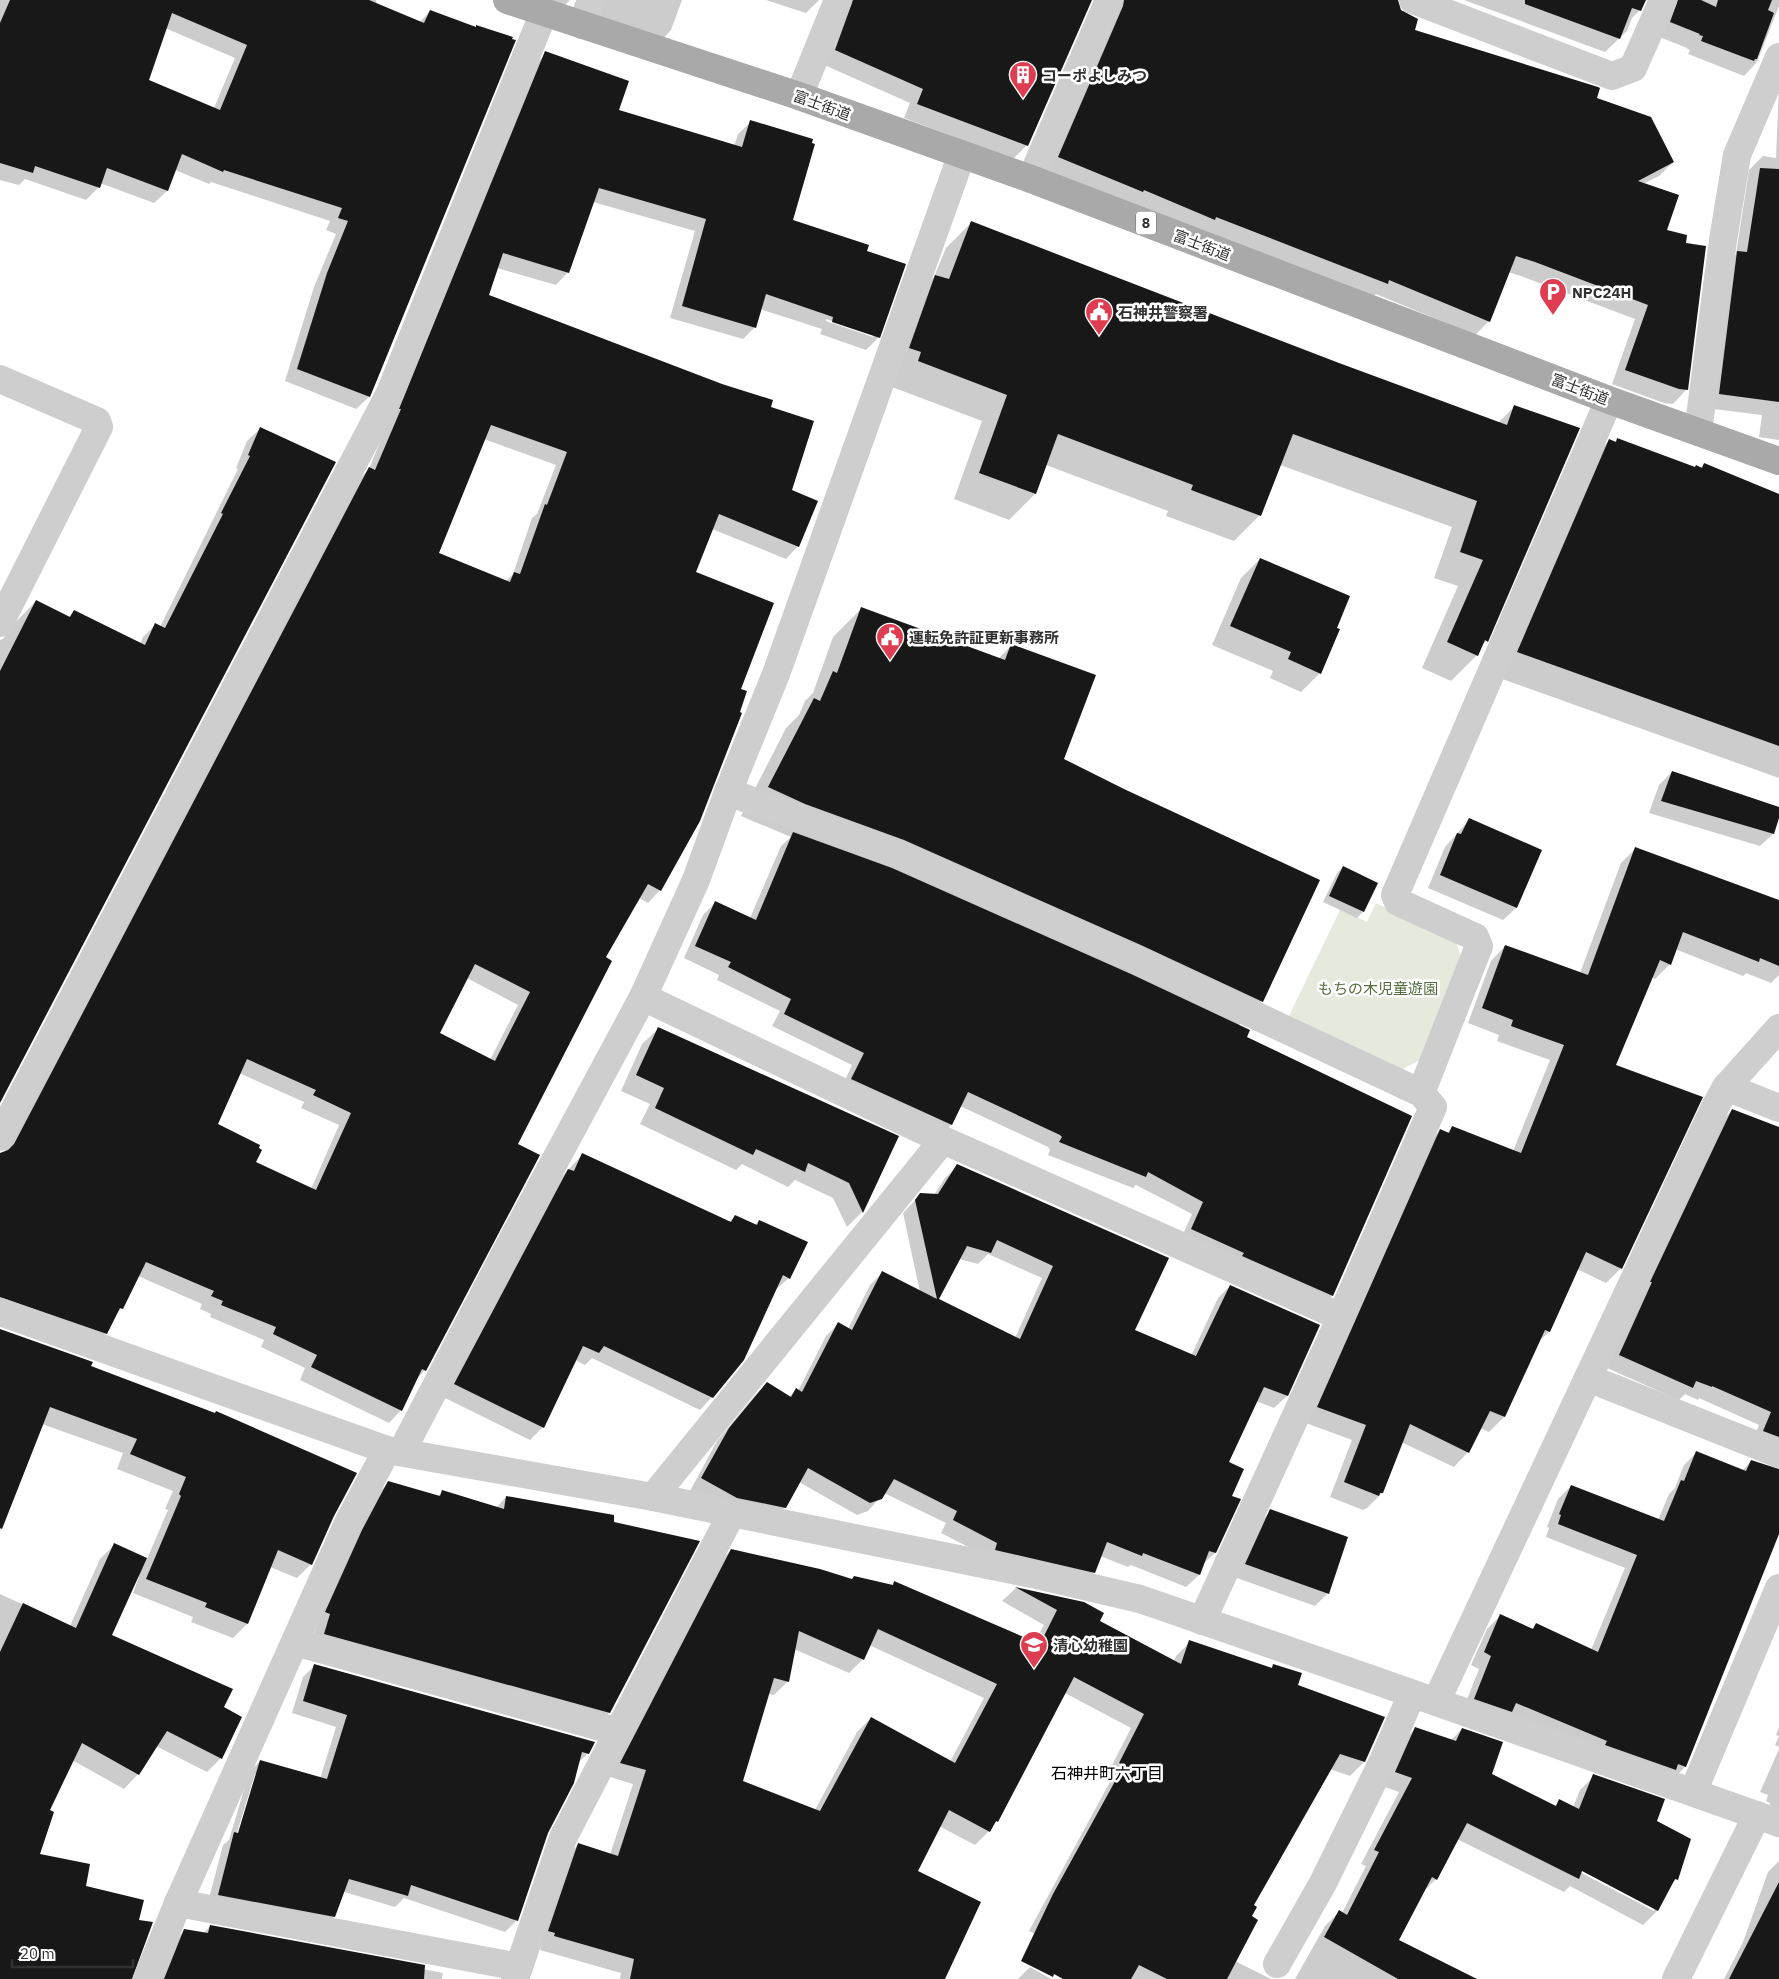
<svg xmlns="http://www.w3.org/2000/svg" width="1779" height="1979" viewBox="0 0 1779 1979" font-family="'IBM Plex Sans','Noto Sans JP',sans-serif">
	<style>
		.park { fill: #e5eadd }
		.shadow { fill: #0003; fill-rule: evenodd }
		.building { fill: #181818; fill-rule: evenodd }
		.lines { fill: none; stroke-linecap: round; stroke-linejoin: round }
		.minor { stroke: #cecece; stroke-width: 28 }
		.major { stroke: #a9a9a9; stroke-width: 28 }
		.labels { text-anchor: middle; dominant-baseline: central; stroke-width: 5; stroke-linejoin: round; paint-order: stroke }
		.shield { fill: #fff; stroke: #6f6f6f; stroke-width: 1 }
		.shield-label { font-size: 14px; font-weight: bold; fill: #313131 }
		.poi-label { font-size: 15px; font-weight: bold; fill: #313131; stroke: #fff; text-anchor: start }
		.street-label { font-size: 15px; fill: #313131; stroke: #fff }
		.park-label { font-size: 15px; fill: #566c40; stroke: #fff }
		.neighbourhood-label { font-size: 16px; fill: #000; stroke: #fff }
	</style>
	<rect width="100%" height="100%" fill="#fff"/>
	<path class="park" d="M1376 903 1456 941 1462 961 1420 1060 1399 1071 1288 1018 1340 910 1367 922Z"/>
	<g class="shadow">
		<path d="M0 0H376L377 5 420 22 430 11 369 397 356 409 285 381 314 287 336 234 326 230 330 221 211 182 209 184 175 170 167 191 154 203 100 183 99 187 86 200 25 179 19 185 0 180ZM165 28 235 58 214 108 147 80Z"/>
		<path d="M531 0H570L561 9Z"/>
		<path d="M584 0H682L671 30 658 44 592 20Z"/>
		<path d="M766 0H819L806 13Z"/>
		<path d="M831 0H1091L1027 145 1013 159 904 118 910 103 822 64Z"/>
		<path d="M1102 0H1368L1413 30 1595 99 1673 162 1659 176 1643 184 1665 230 1686 390 1673 404 1664 403 1612 384 1635 319 1521 276 1508 272 1489 321 1475 335 1376 294 1373 297 1045 170Z"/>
		<path d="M1464 0H1645L1640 10 1632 18 1627 31 1605 52Z"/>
		<path d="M1656 0H1779V6L1757 62 1744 76 1688 54 1690 50 1687 49V48L1657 36Z"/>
		<path d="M545 55 617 111 734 146 738 134 751 122 792 220 866 252 904 265 878 338 866 350 820 334 822 329 760 309 755 327 743 339 670 318 695 231 593 202 568 272 556 285 497 268 487 296 769 408 791 491 798 546 786 559 712 529 694 572 660 890 648 903 639 898 604 958 516 1145 425 1370 416 1380 401 1410 389 1423 300 1380 305 1368 261 1347 264 1340 210 1317 211 1314 200 1309 202 1304 138 1276 122 1308 114 1316 106 1333 93 1345 0 1312V1154L4 1153 357 481 369 469 532 67ZM826 319 873 335V337L826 321ZM484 439 556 465 537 514 532 518 513 574 505 582 438 553ZM467 978 518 1005 490 1060 439 1033ZM239 1073 304 1102 301 1108 339 1125 311 1189 254 1163 217 1125Z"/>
		<path d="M1779 87V440L1759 437 1762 415 1705 408 1724 266 1736 254 1749 170 1763 156 1776 158Z"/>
		<path d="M972 222 1339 364 1498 423 1515 406 1486 641 1481 647 1477 655 1451 681 1422 668 1458 586 1434 578 1452 527 1280 465 1260 515 1234 541 1166 516 1168 511 1046 465 1035 494 1009 520 954 499 982 421 892 387 910 302 934 277 946 248Z"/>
		<path d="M260 429 334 463 0 1101V640L3 639 10 628 36 601 68 618 74 611 140 644 143 637 155 625 160 627 238 469 236 468 247 441Z"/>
		<path d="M1618 439 1695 469 1700 468 1704 464 1779 494V778L1494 676 1586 464 1609 441 1615 442Z"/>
		<path d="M1260 559 1320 673 1301 692 1270 678 1273 671 1212 645 1241 578Z"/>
		<path d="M862 608 998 659 1012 645 1063 760 1262 1001 1238 1026 1245 1038 1411 1116 1332 1296 1320 1308 1180 1241 1192 1214 1136 1185 1133 1188 1048 1155 1050 1150 1048 1147 960 1106 951 1125 939 1137 840 1091 852 1065 772 1026 780 1011 717 980 719 975 684 958 703 915 716 902 750 918 781 846 791 837 741 816 786 728 799 715 805 701 813 693 833 637Z"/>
		<path d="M1672 772 1779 808 1773 834 1760 846 1649 813 1659 785Z"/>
		<path d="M1469 820 1540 851 1516 908 1503 920 1428 888 1445 847Z"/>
		<path d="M1636 848 1779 902V975L1771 983 1746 973 1743 976 1675 949 1670 964 1655 979 1651 977 1615 1066 1621 1268 1606 1283 1577 1269 1549 1332 1537 1343 1504 1417 1489 1432 1480 1428 1468 1452 1454 1467 1401 1442 1382 1493 1367 1508 1363 1510 1330 1497 1352 1440 1303 1422 1426 1145 1441 1130 1447 1133 1452 1127 1513 1151 1550 1060 1497 1041 1499 1035 1468 1023 1491 961 1505 946 1580 973 1621 863Z"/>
		<path d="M1343 867 1363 912 1357 918 1323 902 1337 873Z"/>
		<path d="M658 1029 897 1137 862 1212 847 1227 833 1198 795 1180 788 1187 742 1164 736 1170 640 1124 650 1104 621 1091 642 1044Z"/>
		<path d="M1732 1110 1779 1129V1458L1751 1444 1759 1425 1699 1398 1698 1400 1685 1394 1679 1400 1607 1368 1719 1123Z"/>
		<path d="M583 1154 729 1222 735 1216 755 1225 759 1221 789 1278 775 1290 712 1397 700 1410 592 1358 585 1365 575 1360 543 1427 530 1440 443 1397 556 1183Z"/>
		<path d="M958 1166 1134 1331 1191 1356 1218 1298 1230 1286 1319 1325 1287 1396 1274 1408 1256 1401 1228 1462 1230 1496 1239 1500 1215 1553 1202 1565 1199 1575 1186 1587 1131 1565 1128 1567 1100 1556 1094 1572 1082 1584 986 1556 941 1533 946 1523 884 1493 868 1511 857 1515 799 1482 785 1507 773 1520 690 1491 717 1441 755 1395 767 1383 789 1397 796 1390 798 1391 826 1336 838 1324 848 1329 870 1285 883 1272 920 1292 903 1213 920 1195H934L945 1178ZM988 1254 1042 1278 1015 1338 937 1300 959 1259 978 1264Z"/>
		<path d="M0 1356 89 1367 333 1515 311 1564 297 1578 270 1567 247 1624 233 1638 191 1622 193 1617 133 1593 139 1577 137 1576 110 1636 222 1708 221 1758 207 1772 156 1746 138 1774 124 1789 72 1760 48 1811 38 1855 138 1921 131 1979H0V1594L70 1626 100 1559 114 1545 147 1559 168 1510 165 1509 173 1491 117 1469 123 1453 42 1424 0 1531Z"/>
		<path d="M1697 1452 1742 1471 1751 1461 1779 1471V1532L1685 1767 1672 1780 1462 1712 1479 1669 1471 1665 1487 1629 1500 1616 1532 1629 1536 1625 1591 1650 1625 1568 1546 1537 1549 1528 1547 1527 1558 1499 1571 1486 1658 1520 1669 1494 1675 1488 1684 1465Z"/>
		<path d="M388 1483 437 1497 443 1491 496 1508 506 1497 609 1713 595 1727 310 1648 316 1628 312 1626 374 1497Z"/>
		<path d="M1271 1511 1328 1593 1315 1606 1234 1577 1258 1524Z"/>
		<path d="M731 1550 851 1580 891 1586 895 1582 1034 1643 1044 1625 1002 1601 1016 1588 1084 1603 1099 1621 1174 1661 1176 1656 1190 1642 1270 1669 1274 1665 1297 1686 1364 1762 1350 1776 1330 1769 1252 1906 1251 1917 1235 1961 1271 1979H1125L1029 1931 1111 1780 1106 1777 1131 1728 1065 1693 997 1821 989 1831 975 1845 939 1826 916 1872 944 1979H620L621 1973 540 1950 541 1947 535 1945 564 1859 578 1845 610 1855 633 1784 607 1776 717 1564ZM869 1645 984 1698 950 1762 871 1718 857 1732 815 1810 741 1781 768 1694 774 1695 788 1681 794 1649 849 1673 863 1659Z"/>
		<path d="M315 1665 588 1753 578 1763 547 1832 517 1920 505 1932 404 1898 395 1907 341 1891 334 1916 322 1928 207 1906 223 1845 229 1840 249 1773 260 1761 320 1779 336 1727 292 1713 303 1677ZM255 1774H257L238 1839H235Z"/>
		<path d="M1779 1727V1747L1775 1745 1779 1736 1776 1735Z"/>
		<path d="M1415 1729 1450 1741 1462 1729 1490 1775 1554 1807 1560 1801 1573 1807 1580 1790 1594 1776 1656 1822 1676 1879 1671 1885 1657 1911 1643 1925 1570 1886 1564 1892 1457 1839 1436 1879 1422 1893 1397 1940 1474 1979H1295L1325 1926 1339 1912 1342 1913 1366 1866 1361 1864 1399 1792 1382 1786 1401 1743ZM1577 1867 1654 1908V1911L1576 1870Z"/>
		<path d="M1779 1749V1810L1769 1806 1770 1803 1766 1801 1768 1795 1760 1792Z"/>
		<path d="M1779 1861V1979H1724L1743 1942 1768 1872Z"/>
		<path d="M210 1926 443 1973 442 1979H156L171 1944 185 1930 203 1934Z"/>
		<path d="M1030 1967 1051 1979H1018Z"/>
	</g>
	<g class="building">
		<path d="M10 0H369L424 23 430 10 476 27V25L513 37 512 39 516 40 370 397 297 369 327 273 348 221 338 218 342 208 224 170 223 172 182 154 168 191 107 168 100 188 35 166 33 173 0 163V23ZM172 13 247 45 220 110 149 80Z"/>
		<path d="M853 0H1092L1028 146 917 104 923 89 835 50Z"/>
		<path d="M1124 0H1398L1401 10 1418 19 1415 30 1598 87 1600 88 1597 98 1651 117 1674 162 1638 181 1679 195 1667 230 1687 235 1686 243 1706 246 1688 390 1679 389 1625 370 1648 305 1535 262 1516 256 1490 322 1389 280 1388 284 1216 217 1215 220 1144 190 1143 192 1058 157 1123 6Z"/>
		<path d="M1525 0H1646L1641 11 1632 8 1620 39 1525 4Z"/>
		<path d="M1678 0H1701L1716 7 1718 0H1772L1768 10 1774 13 1757 59H1755L1754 61 1701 41 1703 36 1699 35 1700 34 1670 22Z"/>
		<path d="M545 51 629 81 619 110 742 147 750 120 813 139 812 143 815 144 793 220 869 245 867 251 906 264 880 338 832 322 833 317 766 294 756 328 682 306 706 219 599 188 569 273 503 253 489 295 722 384 773 400 771 407 814 421 792 490 818 501 799 547 719 514 696 572 774 603 741 689 747 691 740 712 742 713 700 821 661 891 648 884 606 957 612 961 518 1144 540 1155 426 1371 422 1369 402 1411 311 1367 317 1355 273 1334 276 1327 221 1305 223 1301 211 1296 214 1291 146 1262 123 1309 120 1308 107 1334 0 1297V1153L8 1150 14 1144 369 467 375 470 401 409H399ZM491 425 567 452 547 505 545 504 520 574 514 572 510 582 439 553ZM475 964 530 992 495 1061 440 1033ZM247 1059 316 1090 313 1095 351 1113 316 1190 256 1162 262 1150 259 1148 260 1145 218 1124Z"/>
		<path d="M1760 168 1779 169V402L1719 394 1737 251 1747 252Z"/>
		<path d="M971 221 1339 363 1507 425 1514 405 1580 428 1488 642 1485 640 1478 656 1447 642 1483 560 1460 552 1477 501 1293 434 1261 516 1191 490 1193 485 1058 434 1036 494 979 473 1007 395 918 361 921 352 909 348 935 275 949 279Z"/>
		<path d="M260 427 336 462 0 1103V671L36 600 70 617 74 610 145 645 155 623 165 628 223 514 221 513 250 456 248 455Z"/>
		<path d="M1617 438 1695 467 1696 465 1702 468 1704 463 1779 494V746L1517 652 1609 439 1616 442Z"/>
		<path d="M1260 558 1350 596 1337 628 1340 629 1321 674 1288 659 1291 652 1230 626Z"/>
		<path d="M861 607 1005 660 1011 644 1096 675 1064 759 1124 789 1320 880 1263 1002 1143 946 904 840 805 804 768 787 814 698 820 701 833 671 837 673Z"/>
		<path d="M1672 771 1779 807V818L1774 834 1661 801Z"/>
		<path d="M1469 818 1542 850 1517 908 1440 875 1457 833 1461 834Z"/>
		<path d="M793 832 892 868 1131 974 1250 1030 1247 1037 1412 1116 1333 1296 1242 1256 1244 1253 1191 1229 1203 1202 1148 1172 1146 1177 1059 1142 1062 1137 1060 1135 968 1092 952 1125 851 1079 864 1053 784 1014 791 999 728 967 731 962 695 946 715 901 756 920Z"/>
		<path d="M1635 847 1779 900V966L1760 958 1759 962 1683 932 1671 965 1660 960 1616 1065 1703 1097 1622 1269 1586 1252 1550 1332 1545 1330 1505 1417 1490 1411 1469 1453 1410 1424 1383 1493H1380L1379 1496 1344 1482 1366 1425 1317 1407 1440 1129 1449 1133 1452 1126 1521 1153 1564 1045 1511 1026 1513 1020 1482 1008 1505 945 1588 975Z"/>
		<path d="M1343 866 1378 883 1364 912 1329 896Z"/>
		<path d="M658 1027 899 1136 863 1213 849 1183 808 1163 805 1172 756 1149 753 1155 655 1108 664 1088 636 1075Z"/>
		<path d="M1732 1109 1779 1127V1437L1763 1431 1771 1412 1712 1386V1387L1696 1381 1693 1388 1619 1355 1652 1282H1650Z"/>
		<path d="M582 1153 731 1222 735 1215 757 1225 759 1220 808 1242 790 1279 783 1275 744 1360 713 1398 604 1346 599 1353 583 1346 544 1428 454 1384 568 1169 574 1171Z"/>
		<path d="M957 1164 1169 1258 1135 1330 1196 1356 1230 1285 1320 1325 1288 1396 1264 1387 1229 1462 1244 1469 1232 1496 1241 1499 1216 1553 1209 1551 1200 1575 1143 1553 1142 1556 1107 1542 1095 1573 995 1550 997 1543 953 1520 957 1511 894 1479 882 1499 870 1503 808 1468 786 1508 737 1498 701 1478 729 1428 767 1382 791 1397 796 1388 802 1392 838 1322 852 1330 882 1271 937 1299 915 1200 920 1193 938 1194ZM997 1240 1053 1266 1020 1339 939 1299 967 1246 991 1253Z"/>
		<path d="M0 1329 93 1362 91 1366 215 1413 216 1411 357 1473 334 1516 312 1565 278 1550 248 1624 205 1607 207 1603 146 1579 181 1496 179 1494 186 1477 130 1454 137 1439 50 1407 2 1529 0 1528Z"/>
		<path d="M1696 1451 1746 1471 1751 1460 1779 1469V1534L1686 1767 1678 1764 1676 1770 1605 1745 1607 1741 1516 1703 1512 1712 1474 1699 1491 1656 1484 1652 1500 1614 1533 1629 1536 1623 1598 1652 1637 1555 1558 1524 1561 1515 1559 1514 1571 1485 1664 1521 1681 1480 1684 1481Z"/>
		<path d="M388 1481 440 1496 442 1490 504 1509 506 1496 614 1515V1522L700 1541 610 1713 324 1634 330 1614 325 1612 362 1530Z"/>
		<path d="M1270 1509 1348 1537 1329 1594 1245 1564Z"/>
		<path d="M114 1543 147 1558 112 1635 233 1689 224 1707 242 1717 222 1759 167 1731 139 1775 82 1743 50 1810 54 1812 40 1854 90 1864 86 1886 144 1900 139 1920 153 1922 132 1979H0V1652L23 1603 76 1628Z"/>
		<path d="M731 1549 820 1569 852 1579 854 1576 893 1585 894 1581 1040 1644 1057 1610 1015 1587 1084 1602 1104 1613 1100 1621 1181 1664 1189 1640 1272 1668 1273 1664 1302 1673 1298 1685 1385 1717 1365 1762 1340 1754 1254 1905 1257 1907 1252 1916 1258 1920 1227 1979H1167L1139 1965 1131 1979H1063L1054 1974 1053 1977 1021 1961 1053 1894 1124 1765 1119 1763 1144 1714 1074 1677 998 1822 996 1821 990 1832 949 1810 918 1871 981 1902 945 1979H630L634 1959 554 1936 555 1933 548 1931 578 1843 618 1856 646 1770 620 1763ZM878 1629 997 1684 955 1763 871 1717 820 1811 743 1781 774 1678 789 1682 799 1631 864 1660Z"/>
		<path d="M314 1664 595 1742 589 1754 582 1752 574 1783 548 1833 518 1921 411 1885 408 1896 349 1879 335 1917 218 1895 234 1832 238 1833 260 1760 327 1779 347 1715 303 1701Z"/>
		<path d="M1415 1727 1456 1741 1462 1728 1503 1742 1492 1774 1556 1806 1559 1799 1579 1809 1593 1774 1665 1799 1657 1821 1691 1839 1678 1880 1675 1879 1658 1911 1582 1871 1579 1879 1467 1823 1437 1880 1432 1877 1399 1940 1477 1979H1398L1324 1937 1339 1910 1347 1915 1379 1852 1374 1850 1412 1778 1395 1772Z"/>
		<path d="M1779 1882V1979H1729Z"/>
		<path d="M210 1925 425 1965 424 1979H164L184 1929 208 1933Z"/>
	</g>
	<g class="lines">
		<g class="minor">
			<path d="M1413 0 1612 76 1633 68 1663 0"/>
			<path d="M582 25 591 0"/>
			<path d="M799 96 838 0"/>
			<path d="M1031 179 1109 0"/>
			<path d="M0 379 97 421 99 427 0 623"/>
			<path d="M1698 432 1723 240 1737 155 1779 57"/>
			<path d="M728 792 898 854 1137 960 1421 1093 1433 1107 1341 1317 1202 1621"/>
			<path d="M643 997 943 1140 1341 1317"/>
			<path d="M1726 1087 1779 1108"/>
			<path d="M1421 1093 1479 946 1475 937 1398 902 1395 895 1609 400"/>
			<path d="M0 1137 390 393 544 12"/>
			<path d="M0 1312 387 1450 653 1497 1037 1575 1140 1599 1371 1679 1779 1823"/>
			<path d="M1588 1378 1779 1454"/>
			<path d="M402 1451 507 1250 643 997 696 880 728 792 776 674 962 154"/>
			<path d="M653 1497 943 1140"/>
			<path d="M295 1642 619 1732"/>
			<path d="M1436 1702 1714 1109 1726 1087 1779 1028"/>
			<path d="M1693 1792 1779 1588"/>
			<path d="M178 1903 519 1967"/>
			<path d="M1277 1964 1323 1883 1382 1763 1412 1694"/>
			<path d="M147 1979 178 1903 348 1523 387 1450"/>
			<path d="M515 1979 563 1838 732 1513"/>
			<path d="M1676 1979 1757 1815"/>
		</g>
		<path class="major" d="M507 0 799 96 1031 179 1609 400 1779 461"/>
	</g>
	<defs>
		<symbol id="building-pin" viewBox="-11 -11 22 30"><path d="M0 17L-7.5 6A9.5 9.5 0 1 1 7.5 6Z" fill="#de3d51" stroke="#fff"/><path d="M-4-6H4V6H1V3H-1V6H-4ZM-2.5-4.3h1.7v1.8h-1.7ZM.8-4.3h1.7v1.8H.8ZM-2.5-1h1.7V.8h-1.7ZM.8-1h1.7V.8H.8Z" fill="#fff"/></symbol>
		<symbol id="parking-pin" viewBox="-11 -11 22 30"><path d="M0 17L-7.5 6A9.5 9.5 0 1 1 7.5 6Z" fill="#de3d51" stroke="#fff"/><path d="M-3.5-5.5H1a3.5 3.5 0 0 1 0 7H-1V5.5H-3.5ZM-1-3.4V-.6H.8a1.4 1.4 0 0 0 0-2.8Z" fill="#fff"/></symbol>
		<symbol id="civic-pin" viewBox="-11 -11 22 30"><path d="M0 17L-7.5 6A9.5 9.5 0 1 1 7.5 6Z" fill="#de3d51" stroke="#fff"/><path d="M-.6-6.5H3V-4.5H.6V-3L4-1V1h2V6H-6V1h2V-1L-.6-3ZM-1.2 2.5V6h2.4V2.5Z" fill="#fff"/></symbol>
		<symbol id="school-pin" viewBox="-11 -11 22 30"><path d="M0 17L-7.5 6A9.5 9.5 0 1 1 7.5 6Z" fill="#de3d51" stroke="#fff"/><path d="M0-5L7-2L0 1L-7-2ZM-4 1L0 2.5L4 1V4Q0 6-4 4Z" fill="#fff"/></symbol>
	</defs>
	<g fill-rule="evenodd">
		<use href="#building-pin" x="1007" y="59" width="32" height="43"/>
		<use href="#parking-pin" x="1537" y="276" width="32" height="43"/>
		<use href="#civic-pin" x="1083" y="296" width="32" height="43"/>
		<use href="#civic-pin" x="874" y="621" width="32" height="43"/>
		<use href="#school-pin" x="1018" y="1629" width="32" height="43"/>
	</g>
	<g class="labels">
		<rect class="shield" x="1136" y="211.5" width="20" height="23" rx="4"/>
		<g class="shield-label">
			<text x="1146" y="223">8</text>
		</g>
		<g class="poi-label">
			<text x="1042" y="75">コーポよしみつ</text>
			<text x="1572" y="292">NPC24H</text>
			<text x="1118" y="312">石神井警察署</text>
			<text x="909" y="637">運転免許証更新事務所</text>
			<text x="1053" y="1645">清心幼稚園</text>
		</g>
		<g class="street-label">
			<text transform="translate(822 105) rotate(20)">富士街道</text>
			<text transform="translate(1202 245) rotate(21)">富士街道</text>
			<text transform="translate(1580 389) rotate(21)">富士街道</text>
		</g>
		<g class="park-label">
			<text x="1378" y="988">もちの木児童遊園</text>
		</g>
		<g class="neighbourhood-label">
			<text x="1107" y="1773">石神井町六丁目</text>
		</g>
	</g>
	<path d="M12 1959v8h121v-8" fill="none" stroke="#313131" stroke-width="2.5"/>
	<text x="20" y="1959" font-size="15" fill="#313131" stroke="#ffffff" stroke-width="4" paint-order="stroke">20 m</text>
</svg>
